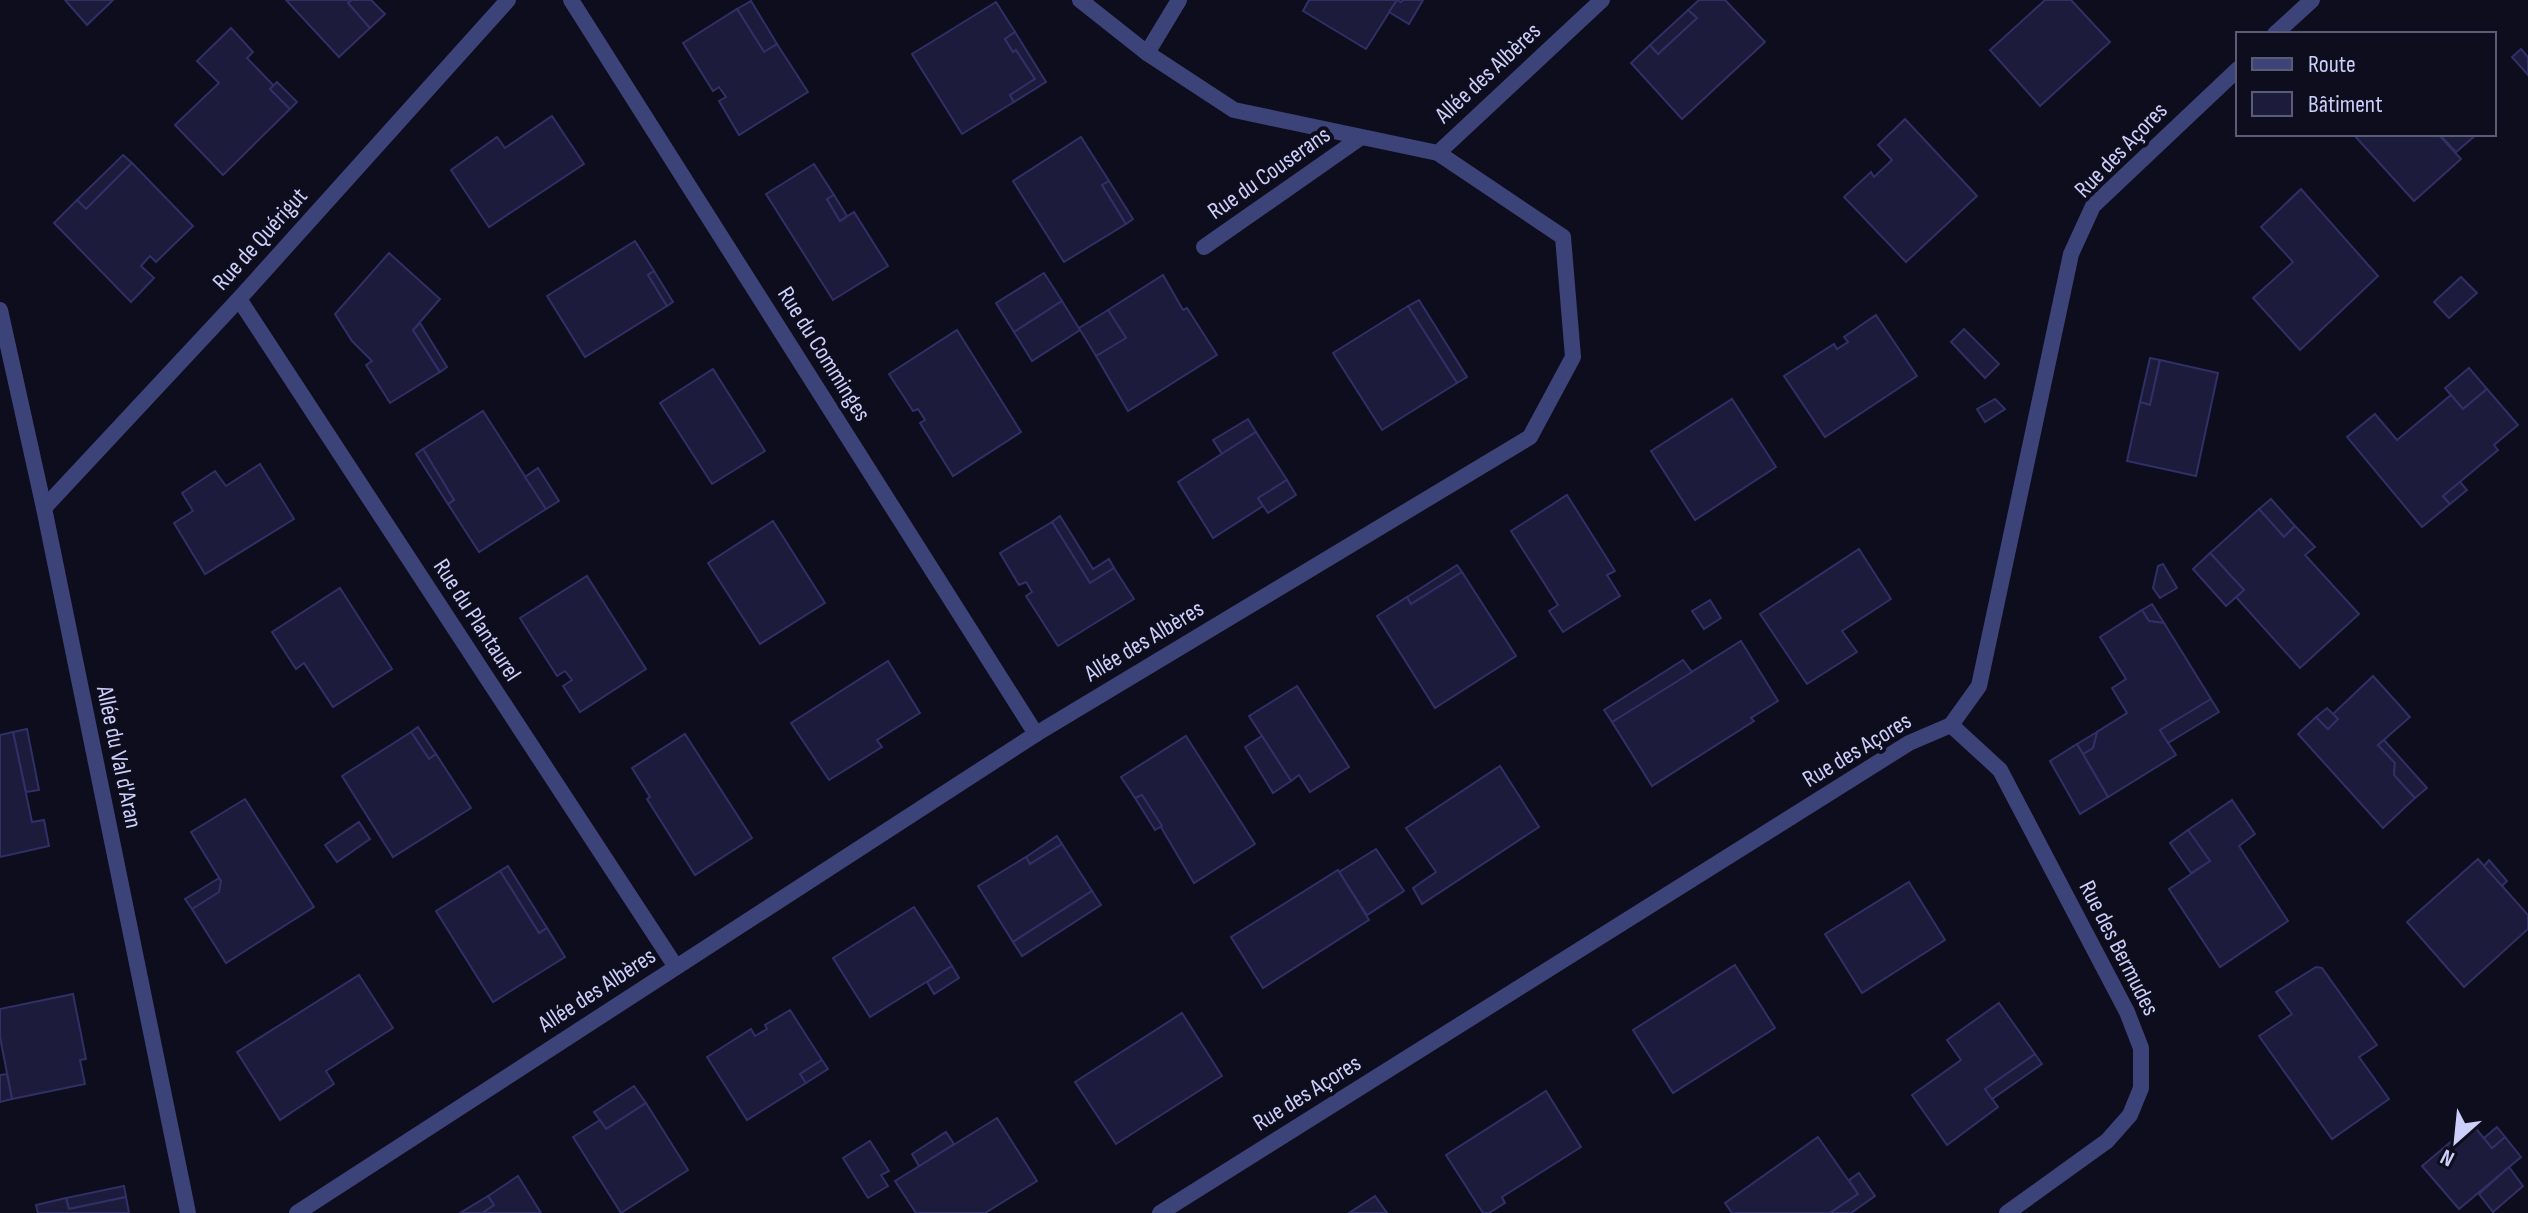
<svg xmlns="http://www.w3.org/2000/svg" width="2528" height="1213" viewBox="0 0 2528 1213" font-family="'Sofia Sans Condensed',sans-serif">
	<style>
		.building { fill: #1c1b3c; stroke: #302f66; stroke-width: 2 }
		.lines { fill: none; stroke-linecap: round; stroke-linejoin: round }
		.lane { stroke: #3c4378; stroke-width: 16 }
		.street { stroke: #3c4378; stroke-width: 16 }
		.labels { text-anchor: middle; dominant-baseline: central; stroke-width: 8; stroke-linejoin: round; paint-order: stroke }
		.street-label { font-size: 24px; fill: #cdcffb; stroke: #0d0d1d }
	</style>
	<rect width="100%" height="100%" fill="#0d0d1d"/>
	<g class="building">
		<path d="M65 0H113L87 25Z"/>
		<path d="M286 0H352L348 3 370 28 339 57Z"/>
		<path d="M352 0H371L385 14 370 28 348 3Z"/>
		<path d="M1309 0H1397L1366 49 1303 11Z"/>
		<path d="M1397 0 1401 2 1403 0H1423L1409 24 1389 12Z"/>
		<path d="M1699 0H1725L1765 42 1682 119 1631 63 1650 45 1658 54 1697 18 1688 10Z"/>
		<path d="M2045 0H2071L2110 42 2040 106 1990 50Z"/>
		<path d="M751 1 777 44 764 52 737 9Z"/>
		<path d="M996 2 1015 32 1005 39 1013 52 1016 50 1035 79 1010 95 1014 102 962 134 912 54Z"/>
		<path d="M737 9 764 52 777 44 808 92 739 135 719 101 726 97 719 87 713 91 683 43Z"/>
		<path d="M1688 10 1697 18 1658 54 1650 45Z"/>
		<path d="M231 28 253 52 247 58 274 86 270 89 290 109 223 175 175 125 219 83 197 61Z"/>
		<path d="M1015 32 1046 82 1014 102 1010 95 1035 79 1016 50 1013 52 1005 39Z"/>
		<path d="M2521 49 2528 57V75L2512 57Z"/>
		<path d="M277 82 297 102 290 109 270 89Z"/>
		<path d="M552 116 584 164 489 227 451 170 497 137 505 148Z"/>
		<path d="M1905 119 1977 196 1906 262 1844 197 1871 172 1874 177 1892 160 1878 145Z"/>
		<path d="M2353 134H2438L2461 159 2414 201Z"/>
		<path d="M2439 134H2477L2456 152Z"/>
		<path d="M1081 137 1109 181 1102 185 1126 224 1064 262 1013 181Z"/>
		<path d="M123 155 132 163 86 209 77 200Z"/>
		<path d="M132 163 193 226 156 262 150 256 141 266 154 278 131 302 54 223 77 200 86 209Z"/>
		<path d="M814 164 834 195 827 199 840 221 854 212 888 266 833 300 766 194Z"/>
		<path d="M1109 181 1133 219 1126 224 1102 185Z"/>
		<path d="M2301 189 2378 276 2300 350 2253 298 2293 262 2261 227Z"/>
		<path d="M834 195 847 216 840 221 827 199Z"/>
		<path d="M635 241 654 271 648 275 667 306 585 357 547 296Z"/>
		<path d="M389 253 440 299 413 330 440 372 390 403 366 365 372 361 352 341 335 314Z"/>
		<path d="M654 271 673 302 667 306 648 275Z"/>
		<path d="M1044 273 1062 301 1014 332 996 303Z"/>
		<path d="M1163 275 1183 310 1187 308 1217 355 1128 411 1096 356 1126 338 1108 310Z"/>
		<path d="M2461 277 2477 293 2449 318 2434 302Z"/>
		<path d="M1419 300 1467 377 1457 383 1408 306Z"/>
		<path d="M1062 301 1080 330 1032 361 1014 332Z"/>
		<path d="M1408 306 1457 383 1382 430 1333 353Z"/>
		<path d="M1108 310 1126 338 1096 356 1079 328Z"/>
		<path d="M1876 315 1917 376 1825 437 1784 376 1834 344 1837 349 1848 342 1844 337Z"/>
		<path d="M420 323 447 367 440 372 413 330Z"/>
		<path d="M1964 329 1999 364 1985 378 1951 342Z"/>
		<path d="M957 330 1021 432 953 476 920 423 925 420 918 409 913 411 889 374Z"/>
		<path d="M2150 358 2160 360 2150 405 2140 402Z"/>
		<path d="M2160 360 2218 373 2196 476 2127 461 2140 402 2150 405Z"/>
		<path d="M2469 368 2487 389 2463 409 2445 388Z"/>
		<path d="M713 369 765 451 712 484 660 403Z"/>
		<path d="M2487 389 2518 425 2494 445 2498 450 2443 496 2450 504 2422 527 2347 437 2375 414 2397 440 2451 395 2463 409Z"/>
		<path d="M1732 399 1776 467 1695 520 1651 451Z"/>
		<path d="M1995 399 2005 409 1985 422 1977 409Z"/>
		<path d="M483 411 546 509 479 552 448 504 454 500 423 449Z"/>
		<path d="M1248 419 1256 432 1222 454 1213 440Z"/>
		<path d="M1256 432 1287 480 1258 498 1263 506 1213 538 1178 482Z"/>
		<path d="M423 449 454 500 448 504 416 454Z"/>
		<path d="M260 464 294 519 205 574 174 523 193 511 182 493 215 471 226 486Z"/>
		<path d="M538 468 559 501 546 509 525 477Z"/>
		<path d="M1287 480 1296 495 1268 513 1258 498Z"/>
		<path d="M2460 482 2467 490 2450 504 2443 496Z"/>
		<path d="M1567 495 1615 571 1607 575 1620 596 1563 632 1549 611 1558 605 1511 531Z"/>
		<path d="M2271 499 2295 526 2284 537 2259 509Z"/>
		<path d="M2259 509 2284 537 2295 526 2315 547 2305 555 2359 614 2300 668 2236 597 2244 590 2210 553Z"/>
		<path d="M1060 516 1093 569 1109 559 1114 568 1090 583 1052 522Z"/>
		<path d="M773 521 825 603 760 644 708 563Z"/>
		<path d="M1052 522 1090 583 1114 568 1134 599 1058 646 1026 596 1032 592 1026 582 1019 585 1000 553Z"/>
		<path d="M1859 549 1891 599 1842 631 1857 652 1807 684 1760 614Z"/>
		<path d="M2210 553 2244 590 2226 606 2193 569Z"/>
		<path d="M2163 564 2177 588 2160 598 2153 588 2158 566Z"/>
		<path d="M1457 565 1462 572 1411 604 1407 597Z"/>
		<path d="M1462 572 1516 656 1435 708 1377 616 1407 597 1411 604Z"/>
		<path d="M587 576 646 669 580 712 563 686 572 680 565 671 557 676 520 618Z"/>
		<path d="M340 588 392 669 333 707 304 663 296 669 272 632Z"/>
		<path d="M1710 600 1721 618 1704 629 1692 611Z"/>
		<path d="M2152 604 2164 623 2149 621 2142 610Z"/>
		<path d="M2142 610 2149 621 2164 623 2211 699 2160 730 2176 755 2108 797 2083 754 2093 748 2097 732 2127 713 2112 688 2126 679 2100 637Z"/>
		<path d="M1741 641 1778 701 1751 718 1754 721 1652 786 1612 722Z"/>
		<path d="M1683 660 1692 672 1612 722 1604 710Z"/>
		<path d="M888 661 920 713 877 740 882 747 829 780 791 723Z"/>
		<path d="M2373 676 2410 717 2378 745 2395 763 2394 775 2415 798 2383 828 2298 734 2316 717 2328 729 2338 719 2333 714Z"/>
		<path d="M1297 686 1349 767 1310 792 1299 775 1291 781 1249 716Z"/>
		<path d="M2211 699 2219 712 2168 743 2160 730Z"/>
		<path d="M2327 708 2338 719 2328 729 2316 717Z"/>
		<path d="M418 727 436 754 429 759 411 732Z"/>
		<path d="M27 729 39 790 26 792 13 732Z"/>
		<path d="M13 732 32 822 44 820 49 846 0 857V735Z"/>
		<path d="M411 732 429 759 436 754 471 808 393 857 342 776Z"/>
		<path d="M2097 732 2093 748 2083 754 2077 744Z"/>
		<path d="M685 734 752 838 695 875 647 799 650 797 632 768Z"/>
		<path d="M1186 736 1255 844 1194 883 1142 795 1135 798 1121 777Z"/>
		<path d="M1262 736 1291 781 1273 793 1245 747Z"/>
		<path d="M2384 740 2427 788 2415 798 2394 775 2395 763 2378 745Z"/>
		<path d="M2077 744 2108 797 2080 814 2050 761Z"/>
		<path d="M1500 766 1539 827 1422 904 1413 888 1436 872 1406 828Z"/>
		<path d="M1142 795 1162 826 1155 830 1135 798Z"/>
		<path d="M245 799 314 907 226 963 192 909 219 892 221 881 191 832Z"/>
		<path d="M2232 800 2255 834 2239 846 2288 921 2220 967 2169 889 2210 861 2188 830Z"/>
		<path d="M359 822 370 839 337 862 325 845Z"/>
		<path d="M2188 830 2210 861 2191 873 2170 843Z"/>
		<path d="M1057 836 1062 844 1030 864 1026 857Z"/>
		<path d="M1062 844 1092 891 1013 942 978 886 1026 857 1030 864Z"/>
		<path d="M1376 849 1404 891 1367 915 1339 872Z"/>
		<path d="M2478 859 2528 915V929L2464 987 2407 922Z"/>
		<path d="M2489 860 2507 881 2502 886 2484 866Z"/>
		<path d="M508 866 547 928 539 933 500 871Z"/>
		<path d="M1338 870 1369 920 1263 988 1231 937Z"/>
		<path d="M500 871 539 933 547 928 565 957 493 1002 436 911Z"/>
		<path d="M219 878 221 881 219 892 192 909 185 899Z"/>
		<path d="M1909 882 1945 940 1862 993 1825 934Z"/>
		<path d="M1092 891 1101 905 1022 956 1013 942Z"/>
		<path d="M914 907 952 966 870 1017 833 958Z"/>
		<path d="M1735 965 1775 1028 1673 1093 1633 1030Z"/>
		<path d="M952 966 959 978 934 994 927 982Z"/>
		<path d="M2316 967 2322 968 2377 1045 2359 1057 2389 1099 2332 1139 2259 1036 2292 1014 2276 992Z"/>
		<path d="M359 975 393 1028 326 1071 334 1084 280 1120 237 1052Z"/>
		<path d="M73 994 86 1059 80 1060 85 1084 12 1099 0 1037V1009Z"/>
		<path d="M1999 1003 2035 1054 1985 1089 1998 1107 1947 1145 1912 1095 1961 1060 1947 1040Z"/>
		<path d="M790 1010 822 1060 800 1074 806 1083 747 1120 707 1057 751 1029 755 1036 767 1029 765 1025Z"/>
		<path d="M1182 1013 1222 1076 1116 1144 1075 1082Z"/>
		<path d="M2035 1054 2042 1064 1992 1099 1985 1089Z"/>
		<path d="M822 1060 828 1069 806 1083 800 1074Z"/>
		<path d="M7 1074 12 1099 0 1102V1075Z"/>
		<path d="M634 1086 646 1103 606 1129 594 1112Z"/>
		<path d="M1546 1091 1581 1147 1502 1197 1505 1203 1489 1213H1483L1446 1155Z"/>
		<path d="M646 1103 688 1170 621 1213 573 1137 600 1120 606 1129Z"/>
		<path d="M997 1118 1037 1181 985 1213H916L895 1181Z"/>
		<path d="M2472 1124 2492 1148 2505 1137 2521 1157 2459 1209 2422 1166Z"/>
		<path d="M2497 1127 2505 1137 2492 1148 2484 1138Z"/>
		<path d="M946 1132 954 1144 919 1166 912 1154Z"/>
		<path d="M1818 1137 1858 1194 1830 1213H1732L1725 1203Z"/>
		<path d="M870 1141 889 1171 881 1175 888 1186 868 1198 843 1158Z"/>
		<path d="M2509 1167 2523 1186 2493 1212 2479 1194Z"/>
		<path d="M1859 1173 1875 1196 1851 1213H1830L1858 1194 1849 1180Z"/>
		<path d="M518 1176 541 1213H482L494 1205 488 1196Z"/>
		<path d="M124 1186 126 1197 69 1209 66 1198Z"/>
		<path d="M488 1196 494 1205 482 1213H460Z"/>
		<path d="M1375 1196 1387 1213H1349Z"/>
		<path d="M126 1197 129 1213H38L36 1205 66 1198 69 1209Z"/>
	</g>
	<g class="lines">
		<path class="lane" d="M1204 247 1360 138"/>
		<g class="street">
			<path d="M571 0 1036 734"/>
			<path d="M2275 34 2312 0"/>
			<path d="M1147 53 1179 0"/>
			<path d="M1438 153 1602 0"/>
			<path d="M239 299 676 967"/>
			<path d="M0 310 44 508 188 1213"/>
			<path d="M44 508 239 299 508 0"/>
			<path d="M1951 725 2000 770 2127 1012 2141 1048V1088L2130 1115 2107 1141 2007 1213"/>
			<path d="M297 1213 1036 734 1530 437 1573 357 1563 237 1438 153 1234 110 1147 53 1080 0"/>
			<path d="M1160 1213 1909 743 1951 725 1979 686 2071 254 2093 206 2238 69"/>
		</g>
	</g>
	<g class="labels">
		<g class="street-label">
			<text transform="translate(1488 73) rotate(-43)">Allée des Albères</text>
			<text transform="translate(2121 150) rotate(-46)">Rue des Açores</text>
			<text transform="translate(1269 173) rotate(-35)">Rue du Couserans</text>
			<text transform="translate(260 239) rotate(-48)">Rue de Quérigut</text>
			<text transform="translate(824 354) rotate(58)">Rue du Comminges</text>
			<text transform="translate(477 620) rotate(57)">Rue du Plantaurel</text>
			<text transform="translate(1144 641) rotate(-31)">Allée des Albères</text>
			<text transform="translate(1857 750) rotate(-31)">Rue des Açores</text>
			<text transform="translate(119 757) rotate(78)">Allée du Val d'Aran</text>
			<text transform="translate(2119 948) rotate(63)">Rue des Bermudes</text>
			<text transform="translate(597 990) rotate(-33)">Allée des Albères</text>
			<text transform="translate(1307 1093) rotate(-32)">Rue des Açores</text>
		</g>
	</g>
	<rect x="2236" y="32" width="260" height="104" fill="#0d0d1d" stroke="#5a5b76" stroke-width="2"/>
	<rect x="2252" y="58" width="40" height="12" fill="#3c4378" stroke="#5a5b76" stroke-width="2"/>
	<text x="2308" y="72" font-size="24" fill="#cdcffb">Route</text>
	<rect x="2252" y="92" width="40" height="24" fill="#1c1b3c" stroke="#5a5b76" stroke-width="2"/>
	<text x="2308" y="112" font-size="24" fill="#cdcffb">Bâtiment</text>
	<g transform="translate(2456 1141) rotate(207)" stroke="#0d0d1d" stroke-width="6" paint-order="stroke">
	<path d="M0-6L14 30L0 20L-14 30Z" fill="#cdcffb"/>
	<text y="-12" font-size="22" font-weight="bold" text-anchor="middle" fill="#cdcffb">N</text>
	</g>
</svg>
